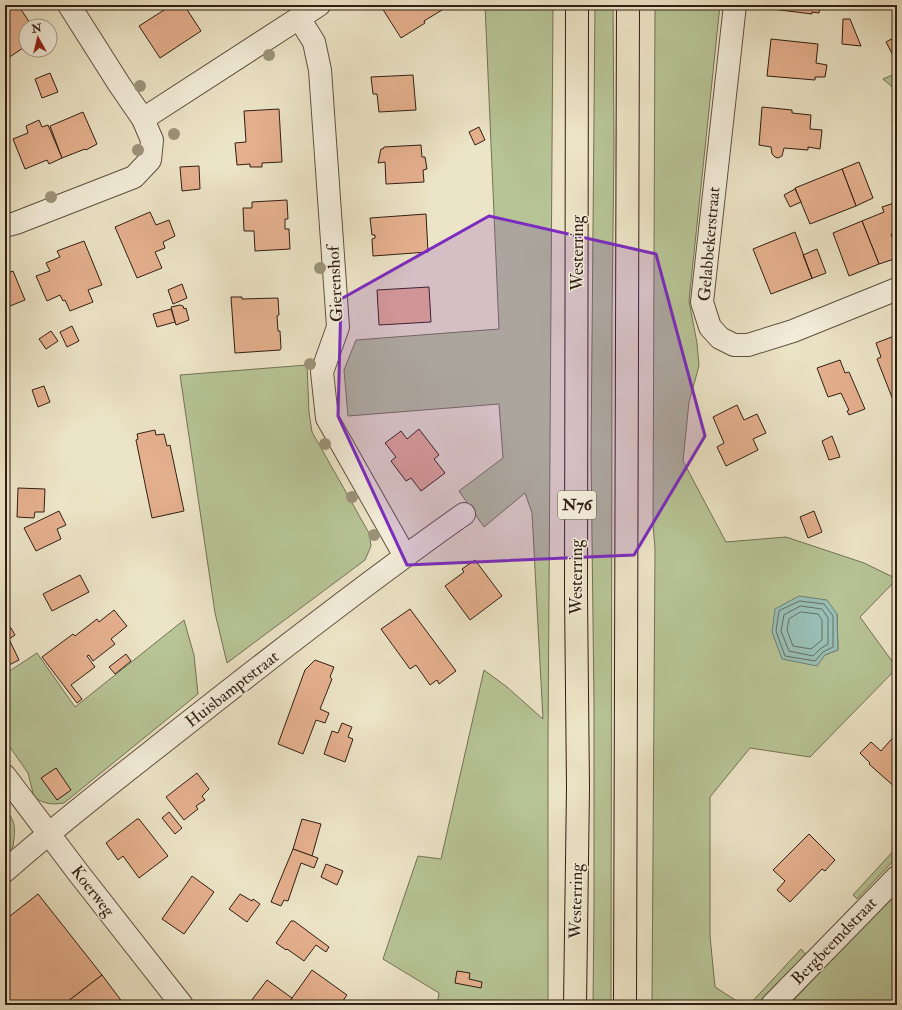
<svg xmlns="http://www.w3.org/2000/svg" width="902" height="1010" viewBox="0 0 902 1010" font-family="'IM FELL Double Pica',serif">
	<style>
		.green { fill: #b7c496; stroke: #747154; fill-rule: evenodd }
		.water { fill: #99bfb5; stroke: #6f7f74 }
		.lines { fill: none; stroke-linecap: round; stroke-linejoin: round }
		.shore { stroke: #646e64; stroke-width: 1 }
		.building { fill: #e5b08e; stroke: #301e13 }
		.minor-casing { stroke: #5f5040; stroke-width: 24 }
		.highway-casing { stroke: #301e13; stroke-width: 24 }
		.minor { stroke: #f3edda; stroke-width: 22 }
		.highway { stroke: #ece4c6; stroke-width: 22 }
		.tree { fill: #9b9379 }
		.marked { fill: #7b2cbf; fill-opacity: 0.2; stroke: #7b2cbf; stroke-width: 3; stroke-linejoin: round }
		.labels { text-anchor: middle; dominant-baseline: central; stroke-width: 3; stroke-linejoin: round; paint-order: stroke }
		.shield { fill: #f3edda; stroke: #6a5c4f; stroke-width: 1 }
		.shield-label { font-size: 16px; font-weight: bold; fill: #301e13 }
		.street-label { font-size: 17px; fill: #301e13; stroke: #f3edda }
	</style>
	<rect width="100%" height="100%" fill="#ece4c6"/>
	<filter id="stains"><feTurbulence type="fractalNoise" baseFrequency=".005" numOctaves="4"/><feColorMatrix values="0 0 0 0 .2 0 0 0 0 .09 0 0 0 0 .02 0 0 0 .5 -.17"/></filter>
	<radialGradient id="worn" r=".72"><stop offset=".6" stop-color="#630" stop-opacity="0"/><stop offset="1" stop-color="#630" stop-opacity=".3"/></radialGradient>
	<g class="green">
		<path d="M485 5H553L548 741V1005H437L439 993 383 959 418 856 441 859 484 670 507 687 543 719 532 513 525 493 484 527 459 491 503 458 499 404 348 416 344 370 356 340 499 329Z"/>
		<path d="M595 5H613L614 146 612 317 611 1005H593L594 907V702L591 456Z"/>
		<path d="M655 5H720L689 301 697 343 699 366 689 402 683 461 726 542 786 537 864 563 897 579 860 617 897 668 810 757 750 748 710 797V936L715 987 743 1005H652L655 549 653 524ZM837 614 838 650 825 655Z"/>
		<path d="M897 73V91L883 79Z"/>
		<path d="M307 365 309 412 312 432 369 533 371 546 365 560 227 663 215 613 180 375Z"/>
		<path d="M184 620 194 655 198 694 64 803C52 805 44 804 34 797L28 773 5 740V674L37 653 75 707Z"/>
		<path d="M5 809C17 822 15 830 13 847L5 854Z"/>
		<path d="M897 847V857L857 899 853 895Z"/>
		<path d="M897 891V1005H789Z"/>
		<path d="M801 949 807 956 757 1005H749Z"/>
	</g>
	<path class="water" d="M799 596 827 600 837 614 838 650 825 655 817 666 782 659 772 632 775 609Z"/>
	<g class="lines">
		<g class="shore">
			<path d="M800 601 824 604 833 616V647L823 652 815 661 785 656 776 631 779 611Z"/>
			<path d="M801 606 822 609 828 618V644L820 649 813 656 789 651 781 631 784 615Z"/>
			<path d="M801 612 818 614 822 620V640L811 649 793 646 787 630 789 619Z"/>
		</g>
	</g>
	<g class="building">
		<path d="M8 5H18L32 26H26V46L5 60V7Z"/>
		<path d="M172 5H184L201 31 160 58 139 26Z"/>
		<path d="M387 5H443L442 10 424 21 425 23 401 38 382 8Z"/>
		<path d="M772 5H820L819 13 812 12V14L772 9Z"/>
		<path d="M826 5H835L830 9Z"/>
		<path d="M843 19H850L861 46 842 44Z"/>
		<path d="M897 36V55L894 57 886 42Z"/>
		<path d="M771 39 818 44 816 63 827 65 825 77H815V80L767 76Z"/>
		<path d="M50 73 58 92 42 98 35 79Z"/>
		<path d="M413 75 416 110 379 112 377 94H373L371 77Z"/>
		<path d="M762 107 792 110V113L811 115 810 129 822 130 820 149 808 147V150L784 148 782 156 778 158 775 157 772 154 771 147 759 145Z"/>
		<path d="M279 109 282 162 262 163V167H250V164L237 165 235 143 246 142 244 111Z"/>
		<path d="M83 112 97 144 86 150 85 149 62 158 50 126Z"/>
		<path d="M5 117 9 126 5 127Z"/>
		<path d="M39 120 42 127 48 125 62 158 49 164 47 160 25 169 13 139 28 133 26 126Z"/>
		<path d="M479 127 485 140 475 145 469 132Z"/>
		<path d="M421 145 422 157H425L427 169 423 170 424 182 386 184 385 162 378 163 381 149H383L384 147Z"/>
		<path d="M859 162 873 198 856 206 842 169Z"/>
		<path d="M199 166 200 189 182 191 180 167Z"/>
		<path d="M842 169 856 206 810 224 795 188Z"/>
		<path d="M795 189 801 202 790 207 784 195Z"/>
		<path d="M287 200 288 219H285V229H289L290 249 255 251 254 231H244L243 208H252V202Z"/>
		<path d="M897 202V232L891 234 897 250V258L879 264 862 221 884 212 882 207Z"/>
		<path d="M150 212 156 225 169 220 175 236 163 242 165 248 155 252 162 268 137 278 115 227Z"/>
		<path d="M426 214 428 252 373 256 372 239 375 238V235H372L370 218Z"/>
		<path d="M862 221 879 264 849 276 833 233Z"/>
		<path d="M795 232 812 278 803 255 817 249 826 273 771 294 753 249Z"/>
		<path d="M84 241 102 285 88 290 93 302 70 311 65 300 63 301 60 295 47 301 36 276 50 271 46 263 60 257 57 251Z"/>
		<path d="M13 271 25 300 5 308V274Z"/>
		<path d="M182 284 187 298 173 304 168 290Z"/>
		<path d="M429 287 431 322 379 325 377 290Z"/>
		<path d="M231 297H242V299L278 298 279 315 277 316 278 331H280L281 348 280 350 235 353Z"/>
		<path d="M180 305 183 306 184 309 186 308 189 320 176 325 171 307Z"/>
		<path d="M171 309 175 322 157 327 153 314Z"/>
		<path d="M5 311 9 321 5 322Z"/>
		<path d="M72 326 79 341 67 347 60 332Z"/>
		<path d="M51 331 58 341 46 349 39 339Z"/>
		<path d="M897 335V398L893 400 877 359 881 357 876 343Z"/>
		<path d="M840 360 845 373 849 372 865 409 849 415 847 411 849 410 841 393 828 397 817 368Z"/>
		<path d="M44 386 50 402 38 407 32 390Z"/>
		<path d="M737 405 744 420 757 414 766 433 753 439 758 450 726 466 717 447 724 443 713 417Z"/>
		<path d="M419 429 439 455 434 459 445 473 421 491 411 478 406 481 391 461 396 457 385 443 401 431 407 439Z"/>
		<path d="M155 430 156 435 164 434 167 446 170 445 184 511 152 518 136 440 138 439 137 434Z"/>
		<path d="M832 436 840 457 829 460 822 441Z"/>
		<path d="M18 488 45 489 44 512H35L34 518 17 517Z"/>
		<path d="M59 511 66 525 57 529 61 539 36 551 24 528Z"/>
		<path d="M814 511 822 532 808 538 800 517Z"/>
		<path d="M475 560 502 596 470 620 445 586 464 572 462 569Z"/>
		<path d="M80 575 89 592 52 611 43 594Z"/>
		<path d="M410 609 456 671 439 684 437 680 430 685 416 665 410 669 381 629Z"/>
		<path d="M114 610 127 626 111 639 115 644 93 661 89 655 87 656 95 667 71 685 82 699 77 703 42 657 73 634 75 636 97 619 99 622Z"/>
		<path d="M5 617 10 627 5 629Z"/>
		<path d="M8 628H11L15 635 9 639 19 660 5 667V630Z"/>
		<path d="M126 654 131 661 115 674 109 667Z"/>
		<path d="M315 660 334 667 330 677 332 679 320 709 329 713 325 723 316 720 303 754 278 744 305 670Z"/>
		<path d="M342 723 352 727 348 737 353 739 345 762 324 754 332 731 338 733Z"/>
		<path d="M897 733V789L869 764 870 763 860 753 871 742 881 751Z"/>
		<path d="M56 768 71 790 57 800 41 778Z"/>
		<path d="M197 773 209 789 202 796 205 800 196 806 198 809 184 820 166 797Z"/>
		<path d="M169 812 182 828 175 834 162 818Z"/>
		<path d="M137 819H139L168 856 139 878 123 856 118 860 106 843Z"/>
		<path d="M302 819 321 824 312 856 293 849Z"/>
		<path d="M809 834 835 860 825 871 822 869 790 902 777 890 785 881 773 870Z"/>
		<path d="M293 849 318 858 314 868 301 863 288 901 284 900 281 906 271 902Z"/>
		<path d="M326 864 343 871 337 885 321 877Z"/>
		<path d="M192 876 214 892 184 934 162 919Z"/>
		<path d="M38 894 102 975 63 1005H5V920Z"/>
		<path d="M240 894 252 901 253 899 260 904 247 922 229 909Z"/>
		<path d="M291 921H294L329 947 326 952 316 945 304 961 287 949 286 950 276 943Z"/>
		<path d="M312 970 347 995 340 1005H287Z"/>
		<path d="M457 971 470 973 469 979 482 982 481 988 455 983Z"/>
		<path d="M102 975 123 1003 120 1005H63Z"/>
		<path d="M267 980 292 998 287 1005H248Z"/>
	</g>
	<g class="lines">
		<defs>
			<g id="minor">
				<path d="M735 5 702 302 710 327 720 338 734 345H748L793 331 897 289"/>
				<path d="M299 18 319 5"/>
				<path d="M143 119 299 18 314 42 320 70 338 327 322 372 327 418 405 556"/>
				<path d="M5 226 16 223 134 177 150 160 152 140 143 119 119 84 69 5"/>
				<path d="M5 776 80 875 182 1005"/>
				<path d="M5 871C64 819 127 771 189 722 279 651 370 580 464 514"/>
				<path d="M772 1005 897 877"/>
			</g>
			<g id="highway">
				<path d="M575 1005 578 788 576 594 577 5"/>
				<path d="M625 1005 628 5"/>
			</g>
		</defs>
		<use href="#minor" class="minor-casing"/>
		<use href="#highway" class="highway-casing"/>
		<use href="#minor" class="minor"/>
		<use href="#highway" class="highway"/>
	</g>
	<g class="tree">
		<circle cx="269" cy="55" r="6"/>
		<circle cx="140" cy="86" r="6"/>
		<circle cx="174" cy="134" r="6"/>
		<circle cx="138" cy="150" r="6"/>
		<circle cx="51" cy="197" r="6"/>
		<circle cx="320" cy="268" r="6"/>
		<circle cx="310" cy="364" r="6"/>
		<circle cx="325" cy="444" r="6"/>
		<circle cx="352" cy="497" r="6"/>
		<circle cx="374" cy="535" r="6"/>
	</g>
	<path class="marked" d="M489 216 656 254 705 436 634 555 407 565 338 416 341 299Z"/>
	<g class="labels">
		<rect class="shield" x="558" y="491" width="38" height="28" rx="3"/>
		<g class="shield-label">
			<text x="577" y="505">N76</text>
		</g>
		<g class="street-label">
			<text transform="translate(709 244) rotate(-85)">Gelabbekerstraat</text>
			<text transform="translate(577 253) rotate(-90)">Westerring</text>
			<text transform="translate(335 284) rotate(-93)">Gierenshof</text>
			<text transform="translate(576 577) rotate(-90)">Westerring</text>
			<text transform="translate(232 689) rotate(-38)">Huisbamptstraat</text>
			<text transform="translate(93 891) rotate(52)">Koerweg</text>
			<text transform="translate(576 901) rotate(-89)">Westerring</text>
			<text transform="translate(834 941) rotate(-46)">Bergbeemdstraat</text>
		</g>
	</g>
	<rect width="902" height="1010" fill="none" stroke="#ece4c6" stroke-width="20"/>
	<rect x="6" y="6" width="890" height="998" fill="none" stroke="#301e13" stroke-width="2"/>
	<rect x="10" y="10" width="882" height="990" fill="none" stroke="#301e13"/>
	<g transform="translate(38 38) rotate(352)"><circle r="19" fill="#f3edda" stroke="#a59a8a"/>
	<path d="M0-3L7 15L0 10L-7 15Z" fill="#8f2418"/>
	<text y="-6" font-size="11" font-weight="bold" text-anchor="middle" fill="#301e13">N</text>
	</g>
	<rect width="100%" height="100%" filter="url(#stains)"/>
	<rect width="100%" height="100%" fill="url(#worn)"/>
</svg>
